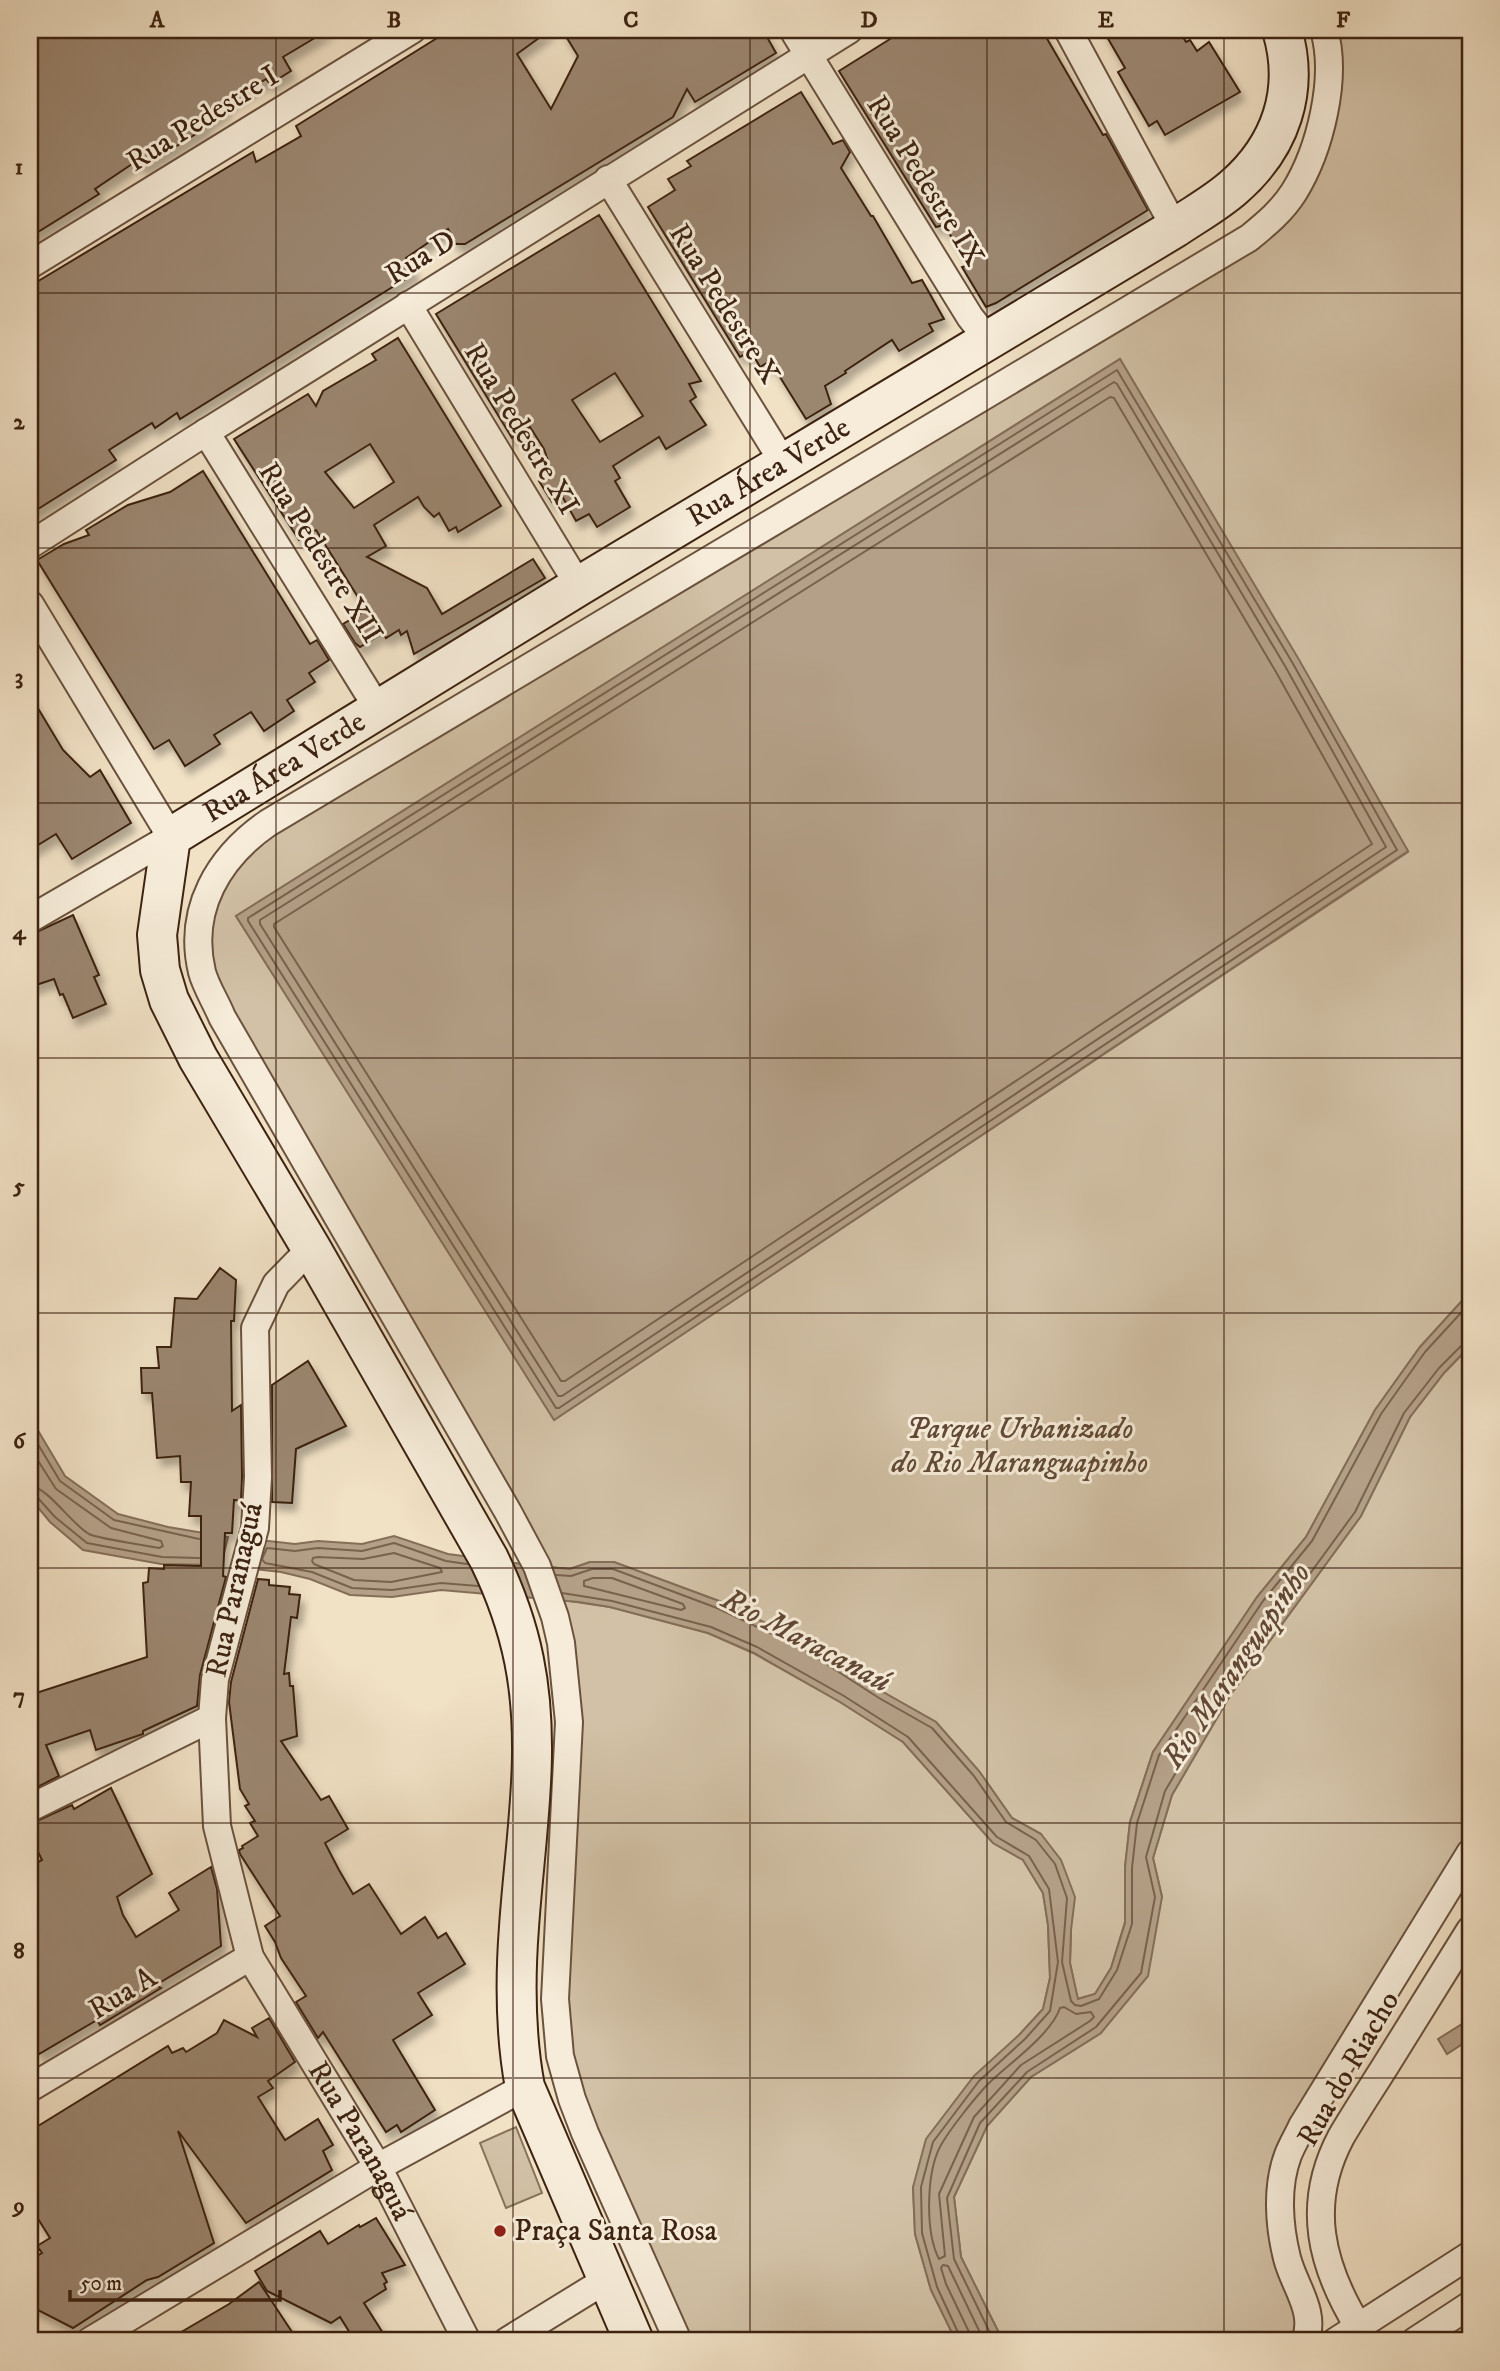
<svg xmlns="http://www.w3.org/2000/svg" width="1500" height="2371" viewBox="0 0 1500 2371" font-family="'IM FELL DW Pica',serif">
	<style>
		.green { fill: #d2c1a6; stroke: #88725c; stroke-width: 2; fill-rule: evenodd }
		.water { fill: #b4a088; stroke: #846e58; stroke-width: 2 }
		.lines { fill: none; stroke-linecap: round; stroke-linejoin: round }
		.shore { stroke: #78624c; stroke-width: 2 }
		.building { fill: #9b866f; stroke: #3d2311; stroke-width: 2; fill-rule: evenodd; filter: url(#shadow) }
		.street-casing { stroke: #6a523e; stroke-width: 30 }
		.secondary-casing { stroke: #3d2311; stroke-width: 42 }
		.street { stroke: #f6ecd9; stroke-width: 26 }
		.secondary { stroke: #f6ecd9; stroke-width: 38 }
		.grid { fill: none; stroke: #3d2311; stroke-width: 2; stroke-opacity: 0.55 }
		.poi-dot { fill: #8f2418; stroke: #f6ecd9; stroke-width: 2.5 }
		.labels { text-anchor: middle; dominant-baseline: central; stroke-width: 6; stroke-linejoin: round; paint-order: stroke }
		.street-label { font-size: 30px; fill: #3d2311; stroke: #f6ecd9 }
		.park-label { font-size: 30px; font-style: italic; fill: #624a36; stroke: #f6ecd9 }
		.poi-label { font-size: 30px; fill: #3d2311; stroke: #f6ecd9; text-anchor: start }
		.water-label { font-size: 32px; font-style: italic; fill: #614835; stroke: #f6ecd9 }
		.neatline { fill: none; stroke: #3d2311; stroke-width: 2.5 }
		.grid-label { font-size: 23px; text-anchor: middle; font-weight: bold; fill: #3d2311 }
	</style>
	<defs>
		<filter id="shadow"><feDropShadow dx="4.5" dy="8" stdDeviation="3.5" flood-color="#0004"/></filter>
	</defs>
	<rect width="100%" height="100%" fill="#f1e1c5"/>
	<filter id="stains"><feTurbulence type="fractalNoise" baseFrequency=".00286" numOctaves="4"/><feColorMatrix values="0 0 0 0 .2 0 0 0 0 .09 0 0 0 0 .02 0 0 0 .5 -.17"/></filter>
	<radialGradient id="worn" r=".72"><stop offset=".6" stop-color="#630" stop-opacity="0"/><stop offset="1" stop-color="#630" stop-opacity=".3"/></radialGradient>
	<g class="green">
		<path d="M1324 30H1470V1292L1420 1347 1375 1410 1306 1537 1257 1597 1153 1752 1130 1822 1125 1867V1922L1111 1968 1095 1994 1077 1999 1070 1963 1071 1931 1041 1834 1012 1818 979 1771 936 1722 883 1692 803 1641 719 1601 614 1562H590L570 1569 537 1566 222 1017 204 906 229 857 1248 238 1309 158ZM1120 359 1408 852 555 1419 236 916Z"/>
		<path d="M1470 1346V1853L1287 2156 1305 2341H1003L961 2257 954 2197 987 2126 1031 2077 1101 2033 1162 1897 1153 1858 1172 1795 1231 1694 1361 1516 1410 1417 1444 1373Z"/>
		<path d="M549 1598 610 1607 708 1633 753 1653 840 1702 903 1742 993 1843 1023 1860 1043 1893 1048 1925 1050 1978 1043 2009 1020 2034 913 2187 915 2234 931 2290 956 2341H678L560 2056 562 1828Z"/>
		<path d="M516 2127 542 2193 506 2208 480 2143Z"/>
	</g>
	<g class="water">
		<path d="M1120 359 1298 658 1408 851 554 1420 236 916Z"/>
		<path d="M1470 1292V1346L1444 1373 1410 1417 1361 1516 1231 1694 1172 1795 1153 1858 1162 1897 1148 1976 1101 2033 1031 2077 987 2126 954 2197 961 2257 1003 2341H956L931 2290 915 2234 913 2187 926 2139 974 2076 1020 2034 1043 2009 1050 1978 1048 1925 1043 1893 1023 1860 993 1843 903 1742 840 1702 754 1653 708 1633 610 1607 579 1602 441 1590 392 1597 350 1595 310 1579 281 1572 253 1569 260 1540 295 1544 318 1541 362 1544 394 1536 448 1554 537 1566 570 1569 590 1562H614L719 1601 803 1641 883 1692 936 1722 979 1771 1012 1818 1041 1834 1061 1860 1075 1897 1071 1930 1070 1963 1078 1999 1095 1994 1111 1968 1125 1923V1867L1130 1822 1153 1752 1257 1597 1306 1537 1375 1410 1420 1347Z"/>
		<path d="M30 1417 65 1476 118 1514 168 1527 228 1537 221 1565 161 1564 83 1550 50 1522 30 1498Z"/>
		<path d="M1470 2019V2039L1447 2054 1438 2039Z"/>
	</g>
	<g class="lines">
		<g class="shore">
			<path d="M1117 370 1292 662 1397 850 559 1408H556L248 921V918Z"/>
			<path d="M1114 382 1117 384 1285 666 1386 847 562 1396H558L260 924V920Z"/>
			<path d="M1110 397 1114 398 1276 672 1372 844 565 1381H561L274 927V924Z"/>
			<path d="M30 1431 60 1481 114 1520 199 1539"/>
			<path d="M30 1448 56 1489 111 1528 161 1541 163 1546 159 1548C145 1545 99 1539 89 1534 70 1523 48 1487 30 1486"/>
			<path d="M30 1495 37 1497 55 1517 87 1543 162 1557 199 1558"/>
			<path d="M394 1553 440 1568 442 1572 391 1582 354 1580 314 1564 312 1561 313 1558 318 1557 363 1559Z"/>
			<path d="M467 1564 446 1561 394 1543 362 1551 318 1548 295 1551 267 1548 262 1559 265 1563 312 1572 352 1588 392 1590 441 1583 478 1586"/>
			<path d="M556 1575 571 1576 592 1569H613L717 1608 800 1647 879 1698 932 1728 974 1776 1006 1822 1036 1840 1055 1864 1067 1898 1062 1962 1071 2001 1075 2005 1081 2006 1099 1999 1117 1970 1132 1924V1868L1137 1823 1159 1755 1263 1601 1312 1541 1381 1414 1425 1352 1470 1303"/>
			<path d="M593 1578H612L683 1604 685 1608 681 1610 584 1586V1581Z"/>
			<path d="M562 1593 612 1601 711 1627 757 1647 844 1696 908 1737 997 1837 1029 1856 1049 1889 1058 1962 1050 2011 1025 2039 979 2081 933 2142 921 2187 922 2233 937 2287 962 2341"/>
			<path d="M1064 2007 1076 2014 1091 2012 1094 2017 1090 2021 1021 2065 974 2117 939 2194 945 2256 939 2259C925 2232 926 2172 941 2145 950 2129 974 2099 987 2085 1007 2065 1051 2035 1060 2008Z"/>
			<path d="M971 2341 969 2332 946 2284 941 2268 943 2265 948 2266 984 2341"/>
			<path d="M994 2341 954 2259 947 2198 980 2123 1027 2072 1096 2027 1141 1973 1155 1897 1146 1857 1165 1791 1225 1690 1355 1512 1404 1413 1439 1368 1463 1344 1470 1342"/>
		</g>
	</g>
	<g class="building">
		<path d="M30 30H328L283 57 291 71 270 84 266 79 223 106 226 110 205 124 207 127 143 167 138 160 95 189 99 194 30 237Z"/>
		<path d="M450 30H550L517 54 551 109 578 56 562 30H763L776 53 695 102 687 89 673 117 465 244H456L448 229 406 258 415 273 180 419 177 413 155 428 152 423 109 450 116 460 30 514V286L253 152 256 162 301 136 296 126Z"/>
		<path d="M884 30H1042L1103 135 1106 134 1148 210 996 303 986 307 962 267 969 265 944 225 936 227 839 71 890 39Z"/>
		<path d="M1103 30H1179L1186 42 1190 40 1197 51 1209 42 1240 92 1165 135 1157 121 1149 126 1118 72 1125 68Z"/>
		<path d="M801 92 833 144 843 140 850 152 841 168 871 216H873L912 283 922 280 944 319 929 324 933 331 899 351 892 340 845 371 846 373 825 386 831 404 806 419 770 361 760 367 751 351 740 357 648 207 675 190 668 179 691 166 687 161Z"/>
		<path d="M599 215 701 381 689 384 696 397 690 401 706 425 666 449 659 437 613 466 620 478 615 481 630 507 597 527 589 514 576 521 562 496 552 502 539 481 552 473 544 449 530 427 512 438 436 314ZM615 373 643 416 600 442 572 400Z"/>
		<path d="M398 338 501 506 458 532 456 527 449 531 439 513 434 517 424 507 418 497 374 525 386 546 367 557 427 588 442 614 533 559 545 578 414 654 407 631 401 635 399 630 386 638 383 633 360 647 355 643 343 624 366 610 316 530 299 540 234 439 308 394 316 406 323 391 376 360 372 354ZM370 444 394 482 354 508 325 472Z"/>
		<path d="M203 471 310 644 317 640 329 660 309 673 315 682 287 700 294 711 264 731 251 712 214 735 220 744 185 766 169 740 154 749 37 560 64 544 89 535 86 530 128 505 170 492Z"/>
		<path d="M30 695 63 750 90 777 100 770 131 823 72 859 56 834 30 850Z"/>
		<path d="M73 915 99 975 94 977 106 1004 73 1018 63 994 60 995 54 979 30 987V935Z"/>
		<path d="M220 1268 236 1280 234 1321H231L232 1411 241 1405 242 1477 241 1501 234 1500 232 1533H225L223 1576 226 1577 200 1675 197 1706 143 1731V1734L96 1750 90 1730 46 1745 59 1776 30 1791V1695L147 1657 143 1583 148 1582 149 1568 164 1569V1565L201 1566V1516H189L191 1482H181L180 1456 157 1458 152 1393H142L141 1368H159L157 1347H171L175 1298 197 1299Z"/>
		<path d="M308 1361 346 1426 296 1449 292 1503 272 1502V1385Z"/>
		<path d="M258 1579 269 1580V1585L290 1587 289 1594 300 1595 297 1618 291 1617 284 1674 289 1673 290 1686H293L297 1736 281 1741 321 1800 329 1796 348 1829 325 1843 339 1870 353 1894 369 1884 401 1934 425 1917 438 1938 446 1933 465 1964 418 1993 432 2015 393 2040 435 2110 401 2132 397 2125 386 2132 323 2032 318 2038 296 2002 306 1996 281 1958 275 1942 265 1926 280 1916 240 1854 239 1850 243 1848 242 1846 258 1836 250 1823 255 1821 245 1806 249 1804 240 1789 229 1702 231 1682Z"/>
		<path d="M111 1788 152 1874 117 1897 123 1915 136 1937 179 1910 169 1893 211 1867 217 1889 221 1946 156 1985 161 1988 100 2025 97 2020 39 2054 30 2036V1866L42 1860 30 1835V1824L72 1805 74 1809Z"/>
		<path d="M269 2018 295 2062 268 2081 273 2088 258 2097 285 2140 318 2119 333 2145 323 2151 332 2170 246 2223 178 2131 214 2243 158 2277 147 2280 73 2328 30 2306V2260L42 2253 37 2246 50 2238 30 2206V2131L168 2046 172 2053 183 2048 186 2052 217 2033 224 2020 257 2037 252 2028Z"/>
		<path d="M376 2218 405 2265 382 2273 387 2282 384 2284 386 2289 364 2303 388 2341H355L340 2317 331 2323 267 2291 255 2271 320 2231 328 2244 359 2225 360 2227Z"/>
		<path d="M259 2282 298 2341H166L229 2304Z"/>
	</g>
	<g class="lines">
		<defs>
			<g id="street">
				<path d="M793 30 970 317 989 341"/>
				<path d="M1068 30 1175 228"/>
				<path d="M608 179 783 462"/>
				<path d="M30 265 412 30"/>
				<path d="M408 305 579 586"/>
				<path d="M206 432 378 709"/>
				<path d="M30 545 192 441 849 30"/>
				<path d="M30 604 171 837 30 919"/>
				<path id="s1" d="M311 1248 276 1284 255 1328 258 1477 255 1528 215 1679 212 1718 217 1826 250 1957 378 2167 467 2341"/>
				<path d="M30 1808 212 1718"/>
				<path d="M30 2088 250 1957"/>
				<path d="M1359 2328C1321 2266 1305 2205 1341 2137 1355 2113 1371 2089 1386 2065 1414 2020 1442 1975 1470 1930"/>
				<path d="M90 2341 378 2167 525 2087"/>
				<path d="M507 2341 606 2280"/>
				<path d="M678 2341 585 2133 572 2099 560 2056 555 1999 569 1722 561 1643 555 1617 537 1566 508 1512 222 1017C216 1002 206 987 202 972 187 909 219 857 268 823L1249 238C1266 224 1282 211 1294 192 1320 150 1338 78 1324 30"/>
				<path d="M1305 2341C1317 2312 1294 2286 1287 2258 1279 2226 1276 2187 1288 2155 1292 2145 1298 2135 1302 2126L1470 1853"/>
				<path d="M1336 2341 1470 2255"/>
				<path d="M1415 2341 1470 2305"/>
			</g>
			<g id="secondary">
				<path id="s2" d="M634 2341 525 2087C515 2034 515 1980 519 1927 525 1839 542 1748 524 1660 517 1625 505 1592 489 1559L311 1248 198 1058 169 1000 160 970 157 935 171 837 579 586 1175 228C1194 215 1216 203 1234 187 1281 146 1300 90 1282 30"/>
			</g>
		</defs>
		<use href="#street" class="street-casing"/>
		<use href="#secondary" class="secondary-casing"/>
		<use href="#street" class="street"/>
		<use href="#secondary" class="secondary"/>
	</g>
	<path class="grid" d="M276 30V2341M513 30V2341M750 30V2341M987 30V2341M1224 30V2341M30 293H1470M30 548H1470M30 803H1470M30 1058H1470M30 1313H1470M30 1568H1470M30 1823H1470M30 2078H1470"/>
	<circle class="poi-dot" cx="500" cy="2231" r="7"/>
	<g class="labels">
		<g class="street-label">
			<text transform="translate(203 119) rotate(-32)">Rua Pedestre I</text>
			<text transform="translate(925 181) rotate(58)">Rua Pedestre IX</text>
			<text transform="translate(421 258) rotate(-32)">Rua D</text>
			<text transform="translate(724 304) rotate(58)">Rua Pedestre X</text>
			<text transform="translate(521 429) rotate(59)">Rua Pedestre XI</text>
			<text stroke="none"><textPath href="#s2" startOffset="2322">Rua Área Verde</textPath></text>
			<text transform="translate(320 553) rotate(58)">Rua Pedestre XII</text>
			<text stroke="none"><textPath href="#s2" startOffset="1755">Rua Área Verde</textPath></text>
			<text transform="translate(235 1590) rotate(-78)">Rua Paranaguá</text>
			<text transform="translate(123 1994) rotate(-31)">Rua A</text>
			<text transform="translate(1349 2069) rotate(-60)">Rua do Riacho</text>
			<text stroke="none"><textPath href="#s1" startOffset="952">Rua Paranaguá</textPath></text>
		</g>
		<g class="park-label">
			<text x="1020" y="1429">Parque Urbanizado<tspan x="1020" dy="34">do Rio Maranguapinho</tspan></text>
		</g>
		<g class="poi-label">
			<text x="514" y="2231">Praça Santa Rosa</text>
		</g>
		<g class="water-label">
			<text transform="translate(806 1641) rotate(28)">Rio Maracanaú</text>
			<text transform="translate(1237 1666) rotate(-56)">Rio Maranguapinho</text>
		</g>
	</g>
	<rect width="1500" height="2371" fill="none" stroke="#f1e1c5" stroke-width="77"/>
	<path d="M70 2290v10h210v-10" fill="none" stroke="#3d2311" stroke-width="3.5"/>
	<text x="80" y="2290" font-size="21" fill="#3d2311" stroke="#f6ecd9" stroke-width="5" paint-order="stroke">50 m</text>
	<rect x="38" y="38" width="1424" height="2294" class="neatline"/>
	<g class="grid-label">
		<text x="157" y="27">A</text>
		<text x="394" y="27">B</text>
		<text x="631" y="27">C</text>
		<text x="869" y="27">D</text>
		<text x="1106" y="27">E</text>
		<text x="1343" y="27">F</text>
		<text x="19" y="174">1</text>
		<text x="19" y="429">2</text>
		<text x="19" y="684">3</text>
		<text x="19" y="939">4</text>
		<text x="19" y="1193">5</text>
		<text x="19" y="1448">6</text>
		<text x="19" y="1703">7</text>
		<text x="19" y="1958">8</text>
		<text x="19" y="2213">9</text>
	</g>
	<rect width="100%" height="100%" filter="url(#stains)"/>
	<rect width="100%" height="100%" fill="url(#worn)"/>
</svg>
